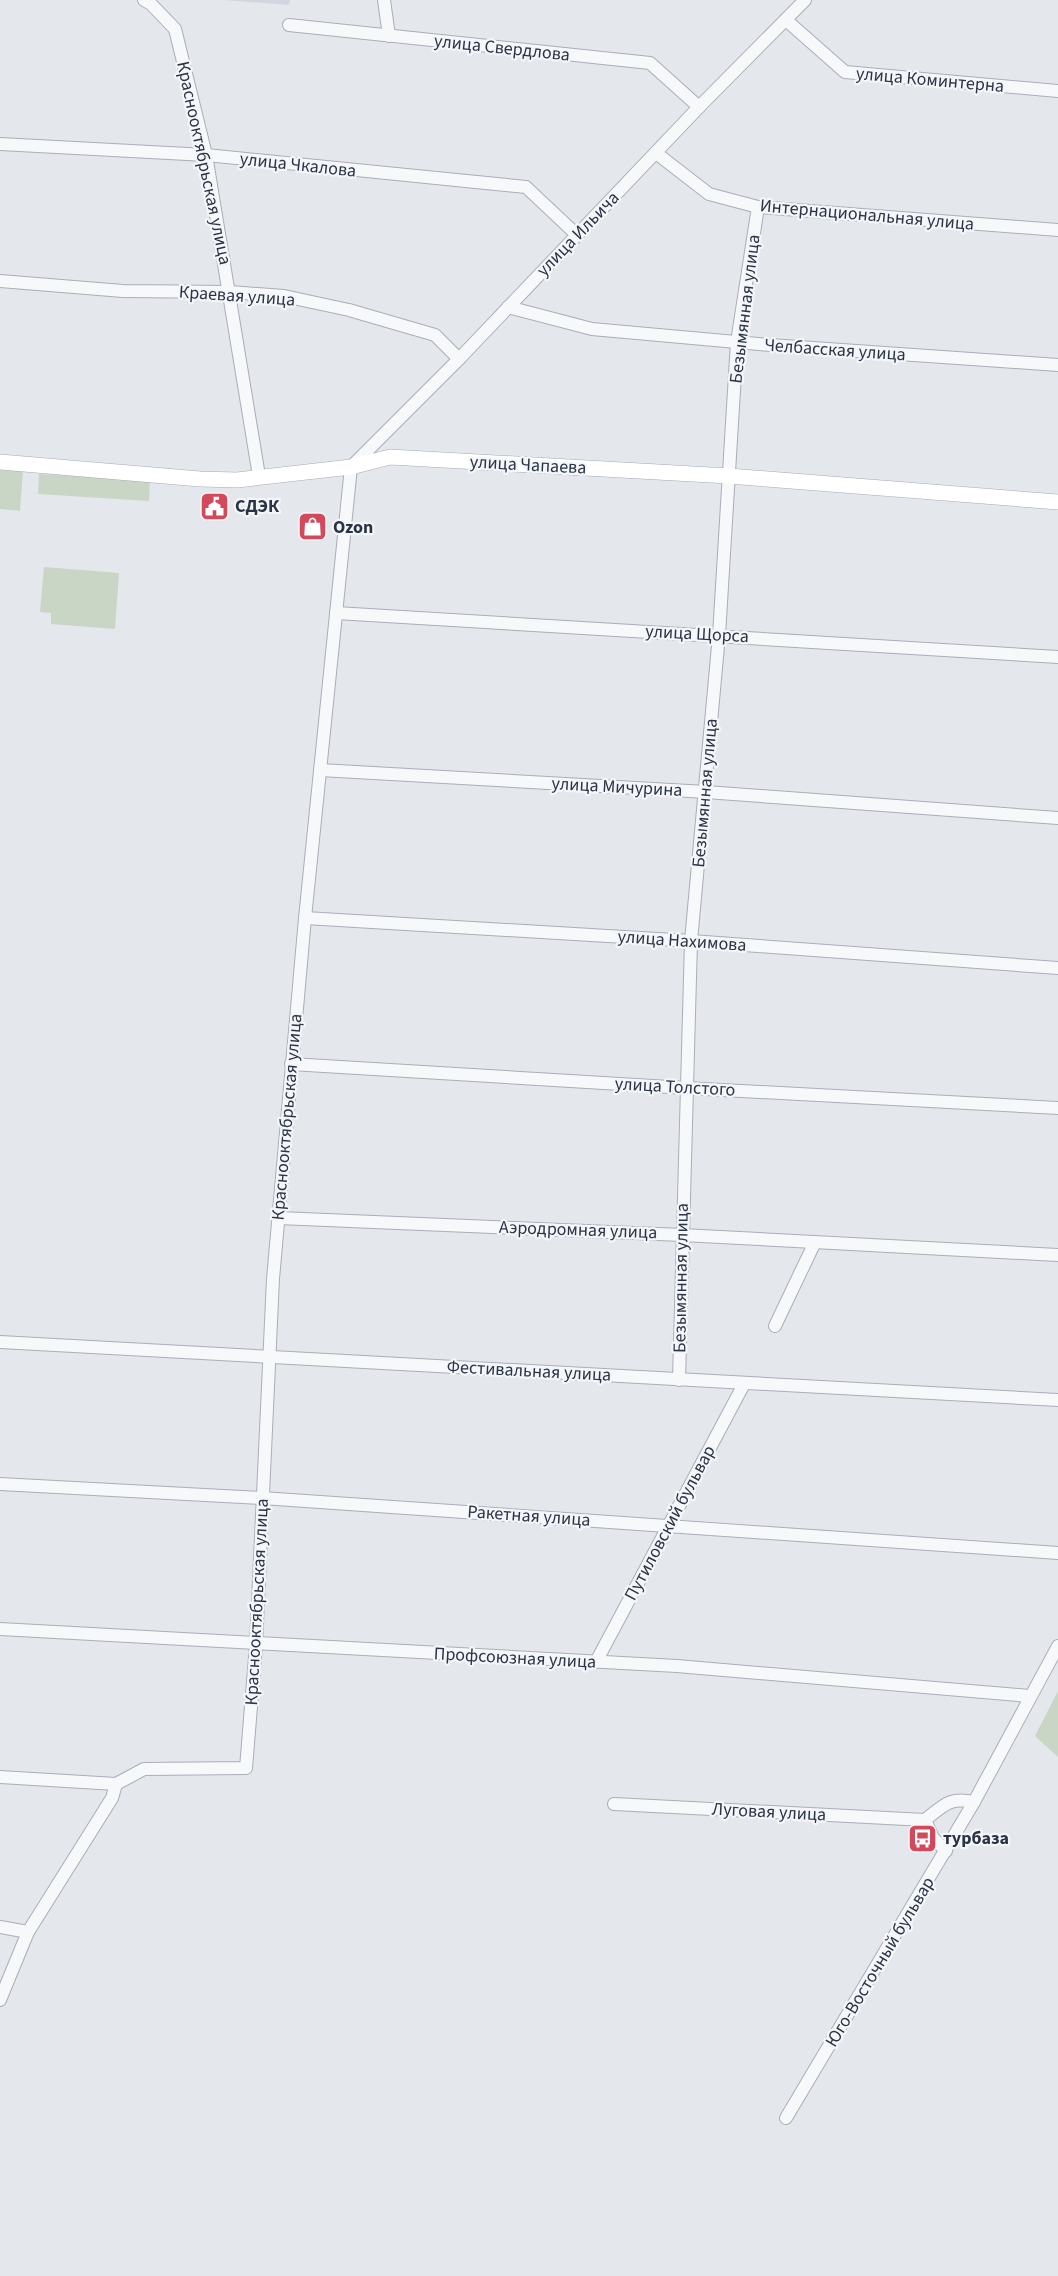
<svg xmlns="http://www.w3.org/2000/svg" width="1058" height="2276" viewBox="0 0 1058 2276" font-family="'Source Sans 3',sans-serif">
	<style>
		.built { fill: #d2d6de }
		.green { fill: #c9d6c5 }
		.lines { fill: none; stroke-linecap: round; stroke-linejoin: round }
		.minor-casing { stroke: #a9aeb7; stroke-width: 14 }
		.major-casing { stroke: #a3abb8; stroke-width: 16 }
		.minor { stroke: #f7f8fa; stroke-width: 12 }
		.major { stroke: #fff; stroke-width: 15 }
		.labels { text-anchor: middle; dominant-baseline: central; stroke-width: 4.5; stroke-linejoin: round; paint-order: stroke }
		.street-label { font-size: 18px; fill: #2b3445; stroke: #f4f6f9 }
		.poi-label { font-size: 18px; font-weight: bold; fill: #2b3445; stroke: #f4f6f9; text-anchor: start }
	</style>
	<rect width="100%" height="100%" fill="#e4e7ec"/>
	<path class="built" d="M223 0H290L289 5Z"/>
	<g class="green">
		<path d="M0 470 23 471 20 511 0 509Z"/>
		<path d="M39 474 150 480 149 501 38 494Z"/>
		<path d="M44 567 119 573 115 629 51 624V613L40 612Z"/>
		<path d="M1058 1691V1757L1035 1736Z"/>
	</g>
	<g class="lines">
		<defs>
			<g id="minor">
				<path d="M144 0 151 4 175 29 206 155 259 476"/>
				<path d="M384 0 389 36"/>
				<path d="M786 20 845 72 1058 91"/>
				<path d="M289 25 650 63 699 107"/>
				<path d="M0 144 206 155 526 187 577 235"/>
				<path d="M656 153 709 194 758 207 1058 230"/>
				<path d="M0 281 123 291 230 292 284 296 349 310 435 335 459 359"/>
				<path d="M508 307 592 329 770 345 1058 365"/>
				<path d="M336 613 1058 657"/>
				<path d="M320 770 706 792 1058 818"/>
				<path d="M305 918 691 941 1058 968"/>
				<path d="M291 1064 686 1088 1058 1108"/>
				<path d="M279 1218 682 1235 1058 1255"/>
				<path d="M775 1326 815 1242"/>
				<path d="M0 1342 1058 1400"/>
				<path d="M679 1380 691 941 719 635 737 342 758 207"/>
				<path d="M0 1484 262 1498 1058 1553"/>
				<path d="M0 1629 677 1666 1029 1696"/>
				<path d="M596 1662 744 1384"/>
				<path d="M0 1777 116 1784 144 1769 246 1768 256 1645 273 1279 305 918 351 467 459 359 699 107 805 0"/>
				<path d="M614 1804 925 1820C944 1805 949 1797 974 1802"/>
				<path d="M925 1820 933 1838 946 1851"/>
				<path d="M0 1927 28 1932"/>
				<path d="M0 2000 28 1932 112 1798 116 1784"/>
				<path d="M786 2118 974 1802 1058 1646"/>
			</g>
			<path id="major" d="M0 462 200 479 237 480 351 467 390 457 729 476 1058 502"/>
		</defs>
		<use href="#minor" class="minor-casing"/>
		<use href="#major" class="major-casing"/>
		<use href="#minor" class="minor"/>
		<use href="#major" class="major"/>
	</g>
	<defs>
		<symbol id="civic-square" viewBox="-11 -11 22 22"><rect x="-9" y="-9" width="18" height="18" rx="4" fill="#d1495b" stroke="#f4f6f9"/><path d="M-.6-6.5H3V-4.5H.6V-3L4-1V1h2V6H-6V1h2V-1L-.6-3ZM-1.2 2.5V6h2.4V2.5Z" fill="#fff"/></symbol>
		<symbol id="shop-square" viewBox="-11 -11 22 22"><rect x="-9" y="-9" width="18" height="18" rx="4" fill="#d1495b" stroke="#f4f6f9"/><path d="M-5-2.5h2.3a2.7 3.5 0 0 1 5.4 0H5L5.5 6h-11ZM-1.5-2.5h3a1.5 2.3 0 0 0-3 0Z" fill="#fff"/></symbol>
		<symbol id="bus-square" viewBox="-11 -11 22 22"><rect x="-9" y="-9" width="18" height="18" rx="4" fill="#d1495b" stroke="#f4f6f9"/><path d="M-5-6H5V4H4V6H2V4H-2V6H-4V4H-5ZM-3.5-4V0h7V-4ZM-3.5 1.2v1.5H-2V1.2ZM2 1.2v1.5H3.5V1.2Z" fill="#fff"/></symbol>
	</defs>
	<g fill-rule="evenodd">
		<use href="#civic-square" x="198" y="490" width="33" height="33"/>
		<use href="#shop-square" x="296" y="510" width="33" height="33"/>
		<use href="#bus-square" x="906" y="1822" width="33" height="33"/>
	</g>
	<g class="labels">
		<g class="street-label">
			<text transform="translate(502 48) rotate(6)">улица Свердлова</text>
			<text transform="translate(930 80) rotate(5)">улица Коминтерна</text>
			<text transform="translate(204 163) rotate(78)">Краснооктябрьская улица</text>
			<text transform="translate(298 165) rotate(6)">улица Чкалова</text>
			<text transform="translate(867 215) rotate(5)">Интернациональная улица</text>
			<text transform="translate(578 234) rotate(-46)">улица Ильича</text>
			<text transform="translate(237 296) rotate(4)">Краевая улица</text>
			<text transform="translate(745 309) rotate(-83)">Безымянная улица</text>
			<text transform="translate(835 350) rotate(4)">Челбасская улица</text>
			<text transform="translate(528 465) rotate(3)">улица Чапаева</text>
			<text transform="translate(697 634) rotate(3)">улица Щорса</text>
			<text transform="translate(617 787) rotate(3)">улица Мичурина</text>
			<text transform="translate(705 793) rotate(-85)">Безымянная улица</text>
			<text transform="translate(682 941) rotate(4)">улица Нахимова</text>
			<text transform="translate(675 1087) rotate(3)">улица Толстого</text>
			<text transform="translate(287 1117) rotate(-85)">Краснооктябрьская улица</text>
			<text transform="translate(578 1230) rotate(2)">Аэродромная улица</text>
			<text transform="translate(681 1278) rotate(-89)">Безымянная улица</text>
			<text transform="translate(529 1371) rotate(3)">Фестивальная улица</text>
			<text transform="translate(529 1516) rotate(4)">Ракетная улица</text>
			<text transform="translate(670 1523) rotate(-62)">Путиловский бульвар</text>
			<text transform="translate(257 1602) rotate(-87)">Краснооктябрьская улица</text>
			<text transform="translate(515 1658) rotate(3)">Профсоюзная улица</text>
			<text transform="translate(769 1812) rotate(3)">Луговая улица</text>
			<text transform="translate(880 1962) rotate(-59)">Юго-Восточный бульвар</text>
		</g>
		<g class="poi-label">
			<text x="235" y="506">СДЭК</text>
			<text x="333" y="527">Ozon</text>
			<text x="943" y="1838">турбаза</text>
		</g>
	</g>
</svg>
